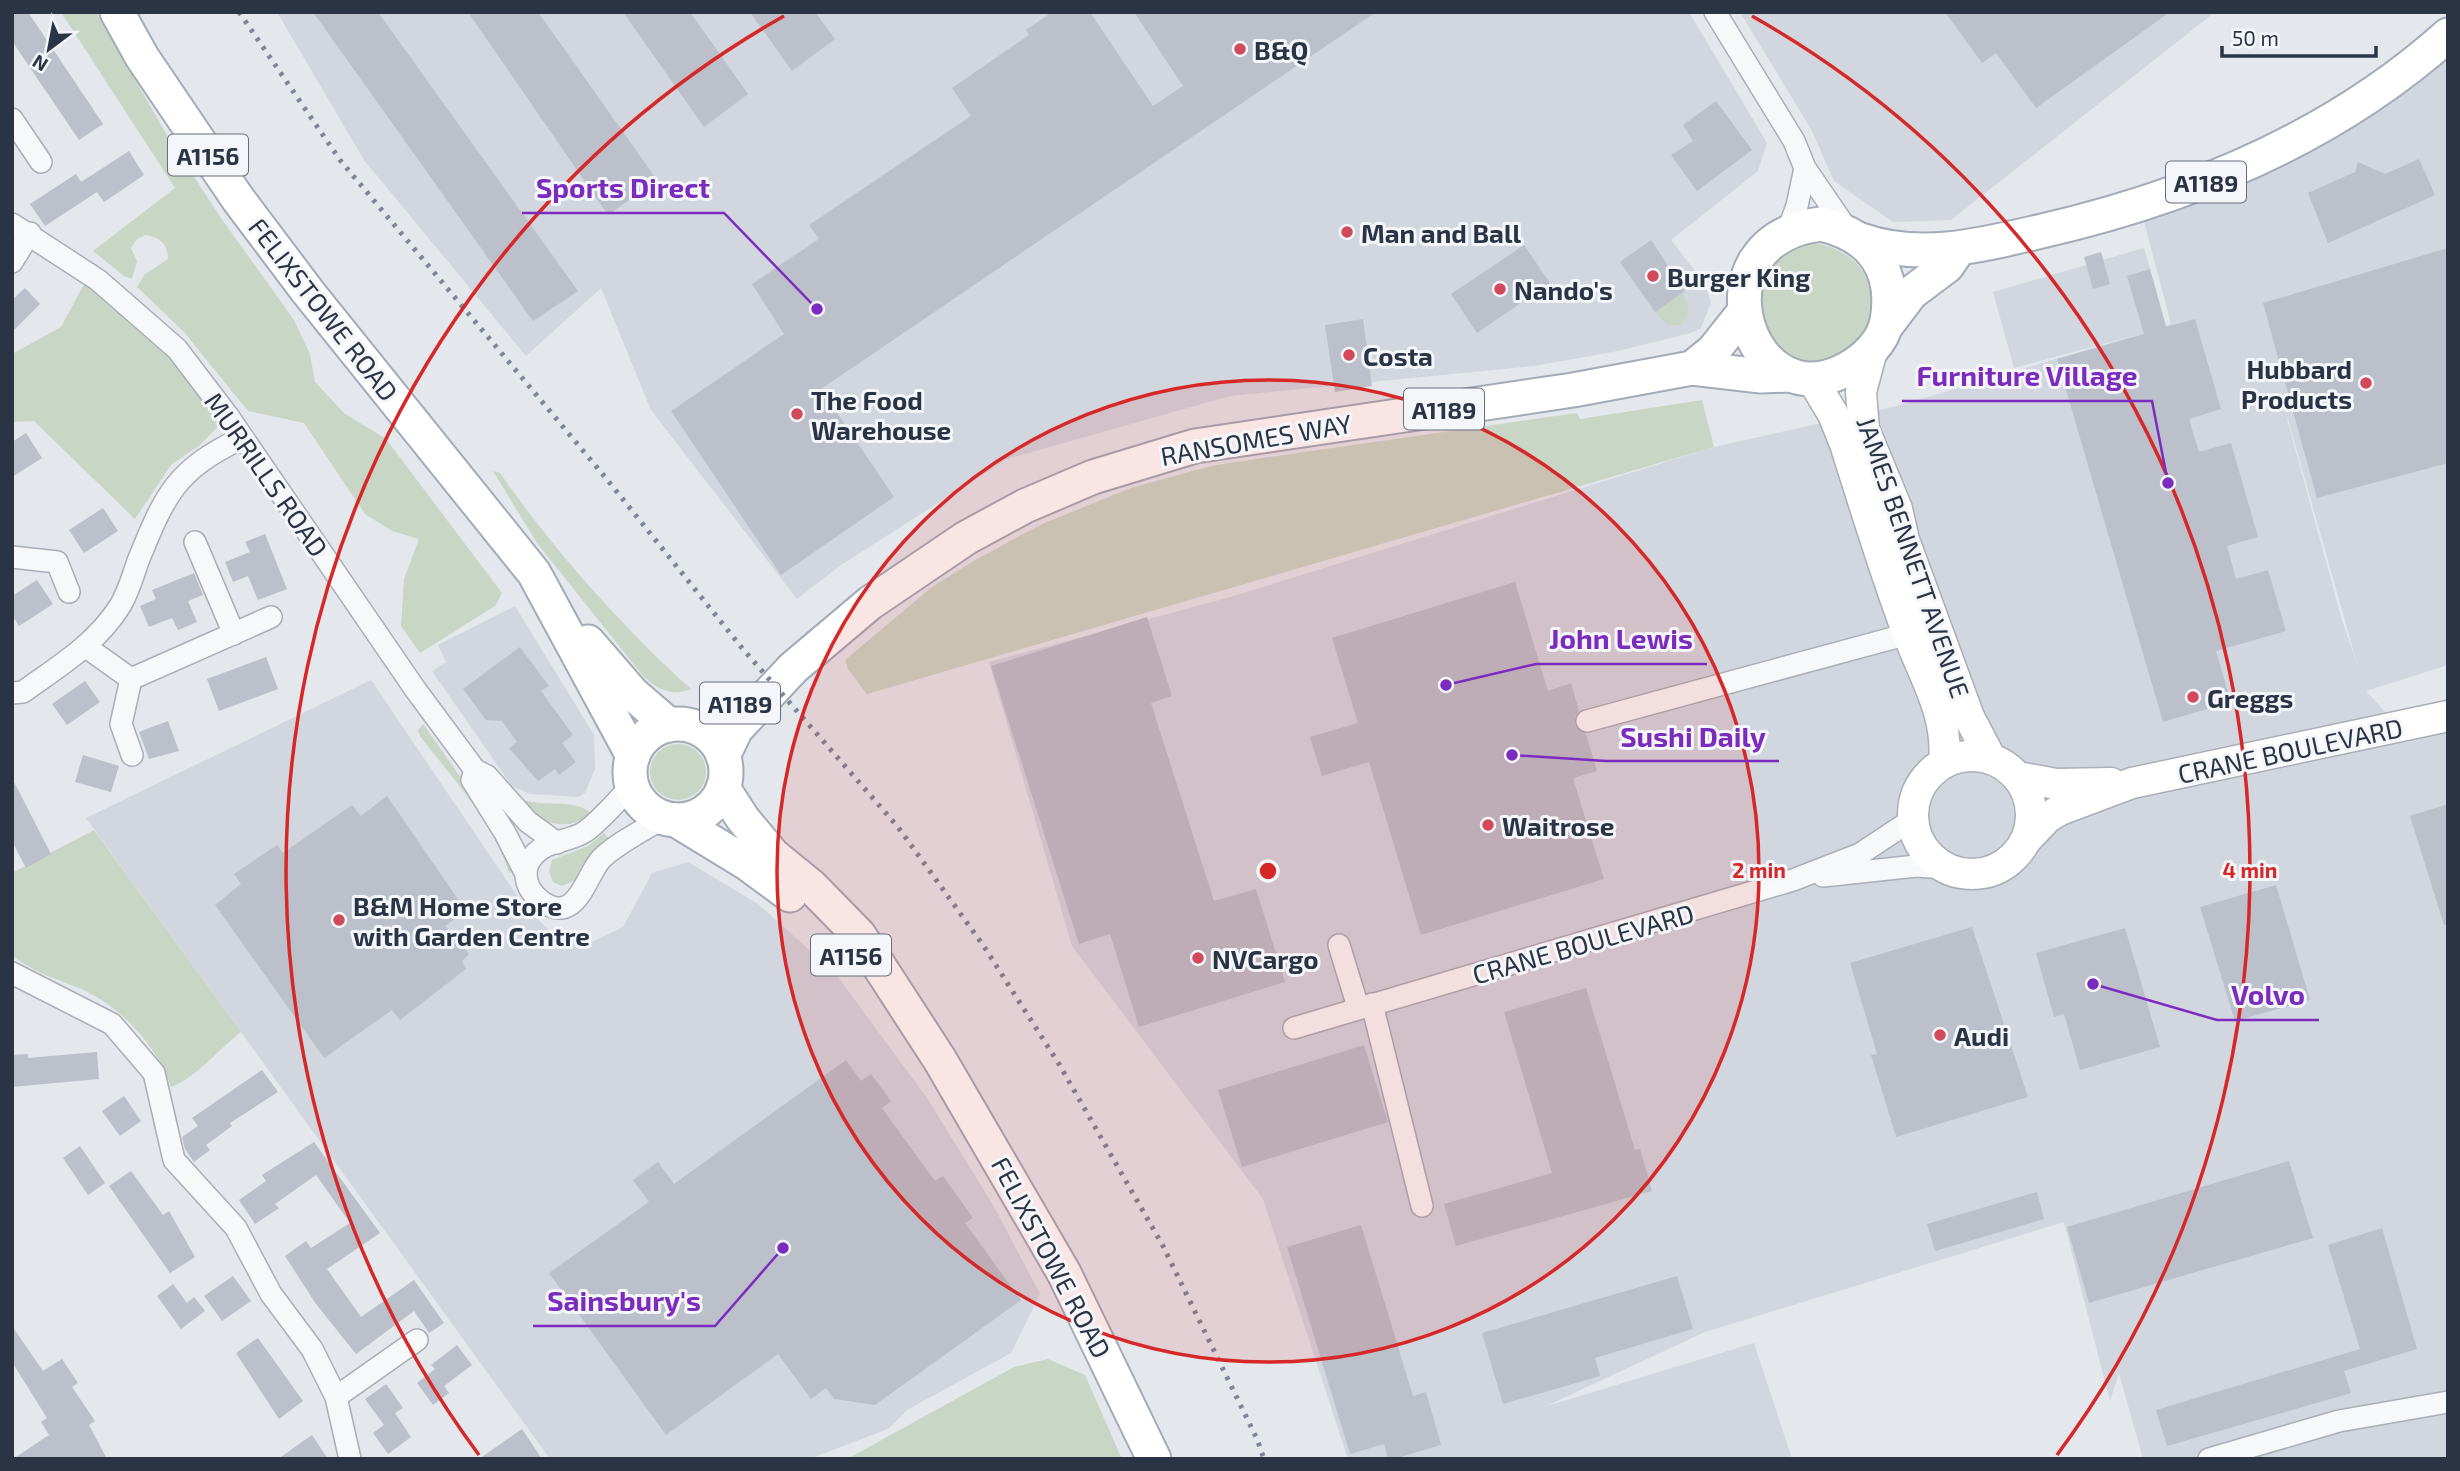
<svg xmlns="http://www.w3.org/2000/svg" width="2460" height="1471" viewBox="0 0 2460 1471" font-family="'Exo 2',sans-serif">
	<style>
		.built { fill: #d2d6de; fill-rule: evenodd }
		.green { fill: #c9d6c5 }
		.building { fill: #bbc0ca }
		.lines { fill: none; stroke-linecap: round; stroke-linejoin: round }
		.street-casing { stroke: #a9aeb7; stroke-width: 24 }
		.secondary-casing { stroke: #a9aeb7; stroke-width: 33 }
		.primary-casing { stroke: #a3abb8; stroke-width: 37 }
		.street { stroke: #f7f8fa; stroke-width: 21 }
		.secondary { stroke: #fff; stroke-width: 30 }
		.primary { stroke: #fff; stroke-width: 33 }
		.rail { stroke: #7d8696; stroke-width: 5; stroke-dasharray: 3.5 7; stroke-linecap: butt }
		.ring { fill: none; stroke: #d62828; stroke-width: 3.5 }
		.poi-dot { fill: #d1495b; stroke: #f4f6f9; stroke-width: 2.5 }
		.labels { text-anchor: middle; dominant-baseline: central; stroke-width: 6; stroke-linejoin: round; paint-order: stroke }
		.shield { fill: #f4f6f9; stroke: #676e7b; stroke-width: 2 }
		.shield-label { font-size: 24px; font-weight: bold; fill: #2b3445 }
		.poi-label { font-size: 26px; font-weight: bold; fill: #2b3445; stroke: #f4f6f9; text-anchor: start }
		.street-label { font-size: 26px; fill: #2b3445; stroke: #f4f6f9 }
		.centre { fill: #d62828; stroke: #f4f6f9; stroke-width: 3.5 }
		.ring-label { font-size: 21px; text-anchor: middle; font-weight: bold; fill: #d62828; stroke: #f4f6f9; stroke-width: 6; stroke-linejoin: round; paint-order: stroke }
		.leader { fill: none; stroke: #7b2cbf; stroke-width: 2.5 }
		.callout-dot { fill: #7b2cbf; stroke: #f4f6f9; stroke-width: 2.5 }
		.callout-label { font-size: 28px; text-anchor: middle; font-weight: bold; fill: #7b2cbf; stroke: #f4f6f9; stroke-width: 6; stroke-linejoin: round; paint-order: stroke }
	</style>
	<rect width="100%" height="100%" fill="#e4e7ec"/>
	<g class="built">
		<path d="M277 12H1689L1767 143 1758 171 1671 240 1705 284 1711 302 1701 328 1691 333 1618 351 1534 366 1230 396 1007 459 841 565 797 599 651 410 601 288 526 356 364 160Z"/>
		<path d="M1740 12H2215L1951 220 1893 222 1834 181 1812 131Z"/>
		<path d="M2448 35V665L2366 691 2400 728 2448 716V1459H2143L2119 1373 2110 1401 2064 1222 1705 1332 1544 1407 1754 1343 1792 1459H1348L1263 1199 1072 946 989 662 1234 596 1714 447 1897 406 2140 334 2014 368 1993 292 2144 248 2166 325 2171 324 2140 206 2223 176ZM2287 419H2288L2358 667 2342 620Z"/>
		<path d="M515 606 594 735 595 769 585 793 578 797 530 794 512 786 432 671 446 662 438 645Z"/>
		<path d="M371 680 524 906 552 933 586 945 623 927 652 873 688 862 758 904 835 973 927 1098 993 1205 1040 1294 1011 1353 907 1410 888 1429 809 1459H550L86 818Z"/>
	</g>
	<g class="green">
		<path d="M61 12H96L168 137 221 218 294 320 310 354 315 382 344 413 386 439 502 593 495 606 420 653 401 626 404 579 419 539 392 531 365 514 304 423 248 411 184 332 137 287 144 275 168 259C168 243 159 237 145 235L137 239 131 248 137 261 132 279 124 276 93 251 175 188Z"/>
		<path d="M1815 243C1915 263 1865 385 1798 361 1787 357 1776 347 1766 341L1755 286 1777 255Z"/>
		<path d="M89 275 228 416 200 445 171 465 135 519 34 421 12 422V354L61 327Z"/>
		<path d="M1682 293C1690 305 1692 316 1679 325H1668L1655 312Z"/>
		<path d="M1702 400 1714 447 867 694 848 669 845 660 932 587 977 559 1042 524 1131 488 1211 466 1249 460 1577 413 1580 419Z"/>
		<path d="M493 471 500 473C552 548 623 628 691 689 672 697 657 689 643 676L537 543Z"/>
		<path d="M423 724 493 823 515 871 509 873C493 821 453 779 420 736L418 730Z"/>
		<circle cx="678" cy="772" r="28"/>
		<path d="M520 798C542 809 572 797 591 813 570 834 533 824 520 798Z"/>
		<path d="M94 830 241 1032C219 1049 197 1077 171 1087 156 1045 122 1007 81 989 57 979 32 972 12 955V873Z"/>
		<path d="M604 833 610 840 592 854 576 880 562 886 553 882 549 871 552 860 588 846Z"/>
		<path d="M1048 1359 1085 1375 1122 1459H847L1014 1367Z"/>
	</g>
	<g class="building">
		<path d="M12 12H28L103 124 79 140 12 41Z"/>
		<path d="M313 12H378L578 291 533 321Z"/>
		<path d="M468 12H538L657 180 608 215Z"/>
		<path d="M623 12H690L748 94 704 127Z"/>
		<path d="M750 12H815L835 39 792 71Z"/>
		<path d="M1052 12H1090L1153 106 1183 86 1134 12H1376L821 389 894 497 781 575 671 411 784 334 752 284 819 239 809 225 971 116 952 88 1029 35 1026 30Z"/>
		<path d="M1945 12H2170L2036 108 1996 53 1982 63Z"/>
		<path d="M1716 101 1752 150 1697 191 1671 155 1693 141 1683 125Z"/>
		<path d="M129 151 144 175 104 202 97 192 45 226 30 204 76 174 81 182Z"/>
		<path d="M2419 159 2435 195 2328 243 2308 193 2355 172 2358 162 2385 174Z"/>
		<path d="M1651 240 1685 291 1655 312 1620 262Z"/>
		<path d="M1524 245 1550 283 1477 333 1451 294Z"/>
		<path d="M2448 248V463L2317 498 2263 303Z"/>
		<path d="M2101 252 2110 284 2093 289 2084 257Z"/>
		<path d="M2150 269 2166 327 2195 319 2221 409 2189 419 2194 436 2199 452 2231 443 2258 537 2227 546 2236 579 2268 570 2286 631 2216 651 2231 702 2163 722 2057 359 2144 334 2127 276Z"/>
		<path d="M25 288 40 304 12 332V300Z"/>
		<path d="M1363 319 1372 386 1335 392 1325 325Z"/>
		<path d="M26 433 42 458 12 477V442Z"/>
		<path d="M103 508 118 531 84 553 69 530Z"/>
		<path d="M265 534 287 589 258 600 248 576 233 582 225 562 250 552 245 542Z"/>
		<path d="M194 573 203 595 188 601 197 622 178 630 172 618 149 627 140 606 156 599 152 590Z"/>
		<path d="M37 580 53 604 19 626 12 615V596Z"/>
		<path d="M1515 582 1548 691 1571 683 1579 711 1575 717V725L1586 734 1597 771 1573 778 1604 879 1421 935 1369 762 1322 776 1310 737 1358 723 1332 638Z"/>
		<path d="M1147 617 1172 696 1151 703 1214 901 1256 889 1285 982 1139 1027 1110 934 1079 944 991 666Z"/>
		<path d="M520 647 549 686 541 691 573 735 562 743 576 762 559 775 555 769 538 781 509 748 517 742 502 721 486 720 463 689Z"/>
		<path d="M266 657 278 689 219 711 207 679Z"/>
		<path d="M85 681 100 702 67 725 52 704Z"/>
		<path d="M168 721 179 751 149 759 139 732Z"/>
		<path d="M83 755 119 766 111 792 75 782Z"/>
		<path d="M12 778 51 854 26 868 12 841Z"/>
		<path d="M387 796 466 911 445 926 469 954 462 961 466 969 400 1020 392 1010 324 1058 215 905 241 884 234 874 277 845 283 853 352 805 361 816Z"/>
		<path d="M2448 804V924L2444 925 2410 816Z"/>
		<path d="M2276 885 2310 1000 2235 1021 2200 907Z"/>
		<path d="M1972 927 2028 1097 1896 1137 1871 1055 1877 1054 1850 963Z"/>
		<path d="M2125 928 2160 1047 2080 1070 2064 1014 2054 1017 2036 953Z"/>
		<path d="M1586 988 1635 1150 1640 1149 1652 1191 1456 1246 1444 1204 1552 1173 1504 1012Z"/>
		<path d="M1364 1045 1388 1122 1242 1167 1218 1090Z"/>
		<path d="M97 1052 99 1079 12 1087V1055L28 1054V1058Z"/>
		<path d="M846 1060 861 1081 871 1074 891 1101 882 1108 935 1181 943 1176 973 1218 965 1223 1021 1300 875 1405 834 1399 826 1388 811 1399 778 1354 666 1435 549 1273 649 1202 633 1180 658 1162 674 1184Z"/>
		<path d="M262 1070 278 1092 230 1123 232 1126 206 1145 210 1150 194 1162 185 1149 182 1137 198 1126 192 1118Z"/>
		<path d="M124 1096 141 1121 120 1136 102 1111Z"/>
		<path d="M314 1142 380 1233 327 1269 361 1317 414 1280 444 1323 429 1333 414 1311 356 1354 316 1304 285 1256 306 1241 311 1248 350 1223 316 1175 275 1204 279 1208 255 1224 239 1200 266 1181 262 1175Z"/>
		<path d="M80 1146 105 1183 88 1195 63 1158Z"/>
		<path d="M2289 1161 2313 1238 2089 1303 2067 1227Z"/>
		<path d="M131 1171 163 1215 169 1211 195 1257 170 1273 109 1186Z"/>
		<path d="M2037 1192 2044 1219 1935 1251 1927 1224Z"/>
		<path d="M1361 1225 1413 1396 1426 1392 1441 1445 1394 1459H1388L1384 1444 1350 1454 1287 1247Z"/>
		<path d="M2382 1228 2417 1349 2344 1371 2351 1393 2167 1446 2156 1410 2360 1349 2328 1245Z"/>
		<path d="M233 1276 251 1301 222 1321 204 1296Z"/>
		<path d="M1677 1276 1693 1329 1595 1358 1600 1376 1503 1404 1482 1333Z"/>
		<path d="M173 1284 187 1303 194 1297 205 1311 181 1329 157 1296Z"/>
		<path d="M12 1326 43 1371 62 1359 78 1383 72 1387 95 1421 89 1425 107 1459H13L49 1435 41 1422 47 1418 12 1362Z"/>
		<path d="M258 1338 303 1401 279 1419 236 1353Z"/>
		<path d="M457 1345 472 1365 444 1386 449 1393 433 1405 417 1383 435 1369 431 1365Z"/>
		<path d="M386 1384 403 1408 395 1413 411 1437 388 1454 373 1433 384 1425 365 1399Z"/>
		<path d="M522 1429 542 1459H479Z"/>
		<path d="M312 1435 328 1459H278Z"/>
	</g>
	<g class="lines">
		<defs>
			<g id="street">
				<path d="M1715 12 1794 141 1805 168 1848 231"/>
				<path d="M12 119 41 162"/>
				<path d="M12 224 98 280 177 349 228 416 415 689 475 770 487 776 528 822 557 843"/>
				<path d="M1787 233 1797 206 1805 168"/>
				<path d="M12 262 30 233"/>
				<path d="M195 542 234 634"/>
				<path d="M12 557 57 562 69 592"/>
				<path d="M86 647 131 679 271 617"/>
				<path d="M131 679 121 724 132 755"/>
				<path d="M12 693 23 692C59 666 96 644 120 606 128 593 133 576 138 561 165 495 175 470 242 438"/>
				<path d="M1587 721 1908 634"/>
				<path d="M475 770 472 780 505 833 526 874"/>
				<path d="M632 785C618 800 603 818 586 831 571 842 546 840 534 855 529 860 526 868 526 874 526 886 532 894 541 901 577 926 585 877 601 859 617 843 644 830 663 818"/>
				<path d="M1823 876 1916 866 1946 868"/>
				<path d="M1339 945 1358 1007"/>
				<path d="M12 973 112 1024 154 1073 174 1160 236 1228 271 1294 312 1349 336 1397 350 1459"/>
				<path d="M1372 1004 1422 1206"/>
				<path d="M1294 1028 1793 880 1860 854 1913 819"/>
				<path d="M336 1397 417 1340"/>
				<path d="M2209 1459 2339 1421 2448 1402"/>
			</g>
			<g id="secondary">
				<path d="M1872 350 1861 392 1864 429 1897 509 1904 540 1969 717 1991 759"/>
				<path d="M1812 379 1833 414 1845 444C1865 507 1884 570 1907 631 1923 676 1949 713 1944 763"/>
				<circle cx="1972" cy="815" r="59"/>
				<path d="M2018 777 2056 784 2111 783"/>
				<path d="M2027 839 2048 817 2060 810 2132 783 2448 716"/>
			</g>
			<g id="primary">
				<path d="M117 12 142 57 238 199 308 292 534 573 633 756"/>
				<path d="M1821 224C1872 236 1896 269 1887 321 1883 342 1865 359 1847 369 1749 423 1688 240 1821 224Z"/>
				<path d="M1861 240C1921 261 1982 245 2042 231 2190 197 2333 138 2448 35"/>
				<path d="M1886 326 1911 293 1947 266 1958 250"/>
				<path d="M1692 368 1713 351 1744 312"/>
				<path d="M588 642 633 694 669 725"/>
				<circle cx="678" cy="772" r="48"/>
				<path d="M723 756 736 729 793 668 870 603 966 538 1025 506 1093 477 1195 446 1573 390 1692 368 1761 376 1790 375"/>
				<path d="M723 788 743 819 773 855 811 886 859 935 940 1060 1064 1273 1154 1459"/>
				<path d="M676 820 748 864 790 895"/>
			</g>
		</defs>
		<use href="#street" class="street-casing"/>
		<use href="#secondary" class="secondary-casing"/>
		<use href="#primary" class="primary-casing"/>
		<use href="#street" class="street"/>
		<use href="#secondary" class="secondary"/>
		<use href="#primary" class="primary"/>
		<path class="rail" d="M239 12 340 160 605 477 742 648 898 827 983 945 1059 1064 1163 1246 1257 1439 1264 1459"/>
	</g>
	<circle cx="1268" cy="871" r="491" fill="#d62828" fill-opacity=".12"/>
	<g class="ring">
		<circle cx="1268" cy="871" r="491"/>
		<path d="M479 1455A982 982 0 0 1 784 16M1752 16A982 982 0 0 1 2057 1455"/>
	</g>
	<g class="poi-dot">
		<circle cx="1240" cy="49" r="7"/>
		<circle cx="1347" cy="232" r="7"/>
		<circle cx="1653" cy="276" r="7"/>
		<circle cx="1500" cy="289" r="7"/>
		<circle cx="1349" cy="355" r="7"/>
		<circle cx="2366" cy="383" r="7"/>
		<circle cx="797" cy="414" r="7"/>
		<circle cx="2193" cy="697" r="7"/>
		<circle cx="1488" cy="825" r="7"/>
		<circle cx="339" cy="920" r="7"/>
		<circle cx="1198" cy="958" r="7"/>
		<circle cx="1940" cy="1035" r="7"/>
	</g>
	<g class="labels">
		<g class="shield">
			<rect x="168" y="134.5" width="80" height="41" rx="5"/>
			<rect x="2166" y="161.5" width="80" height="41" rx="5"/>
			<rect x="1404" y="388.5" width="80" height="41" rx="5"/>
			<rect x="700" y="682.5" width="80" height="41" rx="5"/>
			<rect x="811" y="934.5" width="80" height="41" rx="5"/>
		</g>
		<g class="shield-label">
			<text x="208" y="155">A1156</text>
			<text x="2206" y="182">A1189</text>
			<text x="1444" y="409">A1189</text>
			<text x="740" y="703">A1189</text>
			<text x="851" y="955">A1156</text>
		</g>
		<g class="poi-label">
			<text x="1254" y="49">B&amp;Q</text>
			<text x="1361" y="232">Man and Ball</text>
			<text x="1667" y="276">Burger King</text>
			<text x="1514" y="289">Nando's</text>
			<text x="1363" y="355">Costa</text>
			<text x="2352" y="368" text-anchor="end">Hubbard<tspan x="2352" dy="30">Products</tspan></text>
			<text x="811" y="399">The Food<tspan x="811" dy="30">Warehouse</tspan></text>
			<text x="2207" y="697">Greggs</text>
			<text x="1502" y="825">Waitrose</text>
			<text x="353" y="905">B&amp;M Home Store<tspan x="353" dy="30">with Garden Centre</tspan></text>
			<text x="1212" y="958">NVCargo</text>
			<text x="1954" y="1035">Audi</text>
		</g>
		<g class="street-label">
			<text transform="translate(324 309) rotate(52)">FELIXSTOWE ROAD</text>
			<text transform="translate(1256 439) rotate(-10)">RANSOMES WAY</text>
			<text transform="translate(267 474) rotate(55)">MURRILLS ROAD</text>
			<text transform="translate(1914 557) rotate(71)">JAMES BENNETT AVENUE</text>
			<text transform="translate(2290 750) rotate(-12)">CRANE BOULEVARD</text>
			<text transform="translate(1583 943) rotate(-16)">CRANE BOULEVARD</text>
			<text transform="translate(1052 1257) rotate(62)">FELIXSTOWE ROAD</text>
		</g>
	</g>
	<circle cx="1268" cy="871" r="10" class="centre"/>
	<g class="ring-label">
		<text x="1759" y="878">2 min</text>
		<text x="2250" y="878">4 min</text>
	</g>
	<path class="leader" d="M817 309L724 213H522M2168 483L2152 401H1902M1446 685L1536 664H1707M1512 755L1606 761H1779M2093 984L2217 1020H2319M783 1248L715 1326H533"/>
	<g class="callout-dot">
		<circle cx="817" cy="309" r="7"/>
		<circle cx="2168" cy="483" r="7"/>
		<circle cx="1446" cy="685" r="7"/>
		<circle cx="1512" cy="755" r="7"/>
		<circle cx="2093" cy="984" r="7"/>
		<circle cx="783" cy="1248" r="7"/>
	</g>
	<g class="callout-label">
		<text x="623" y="198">Sports Direct</text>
		<text x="2027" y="386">Furniture Village</text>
		<text x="1621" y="649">John Lewis</text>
		<text x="1693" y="747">Sushi Daily</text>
		<text x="2268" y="1005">Volvo</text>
		<text x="624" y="1311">Sainsbury's</text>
	</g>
	<rect width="2460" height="1471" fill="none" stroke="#2b3445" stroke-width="28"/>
	<g transform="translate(49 49) rotate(212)" stroke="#f4f6f9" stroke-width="5" paint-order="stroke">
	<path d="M0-5L12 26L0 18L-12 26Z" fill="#2b3445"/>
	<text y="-10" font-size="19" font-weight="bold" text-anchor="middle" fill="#2b3445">N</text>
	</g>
	<path d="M2222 46v10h154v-10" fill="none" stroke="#2b3445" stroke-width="3.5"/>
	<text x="2232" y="46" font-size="21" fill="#2b3445" stroke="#f4f6f9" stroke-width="5" paint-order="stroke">50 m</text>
</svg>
